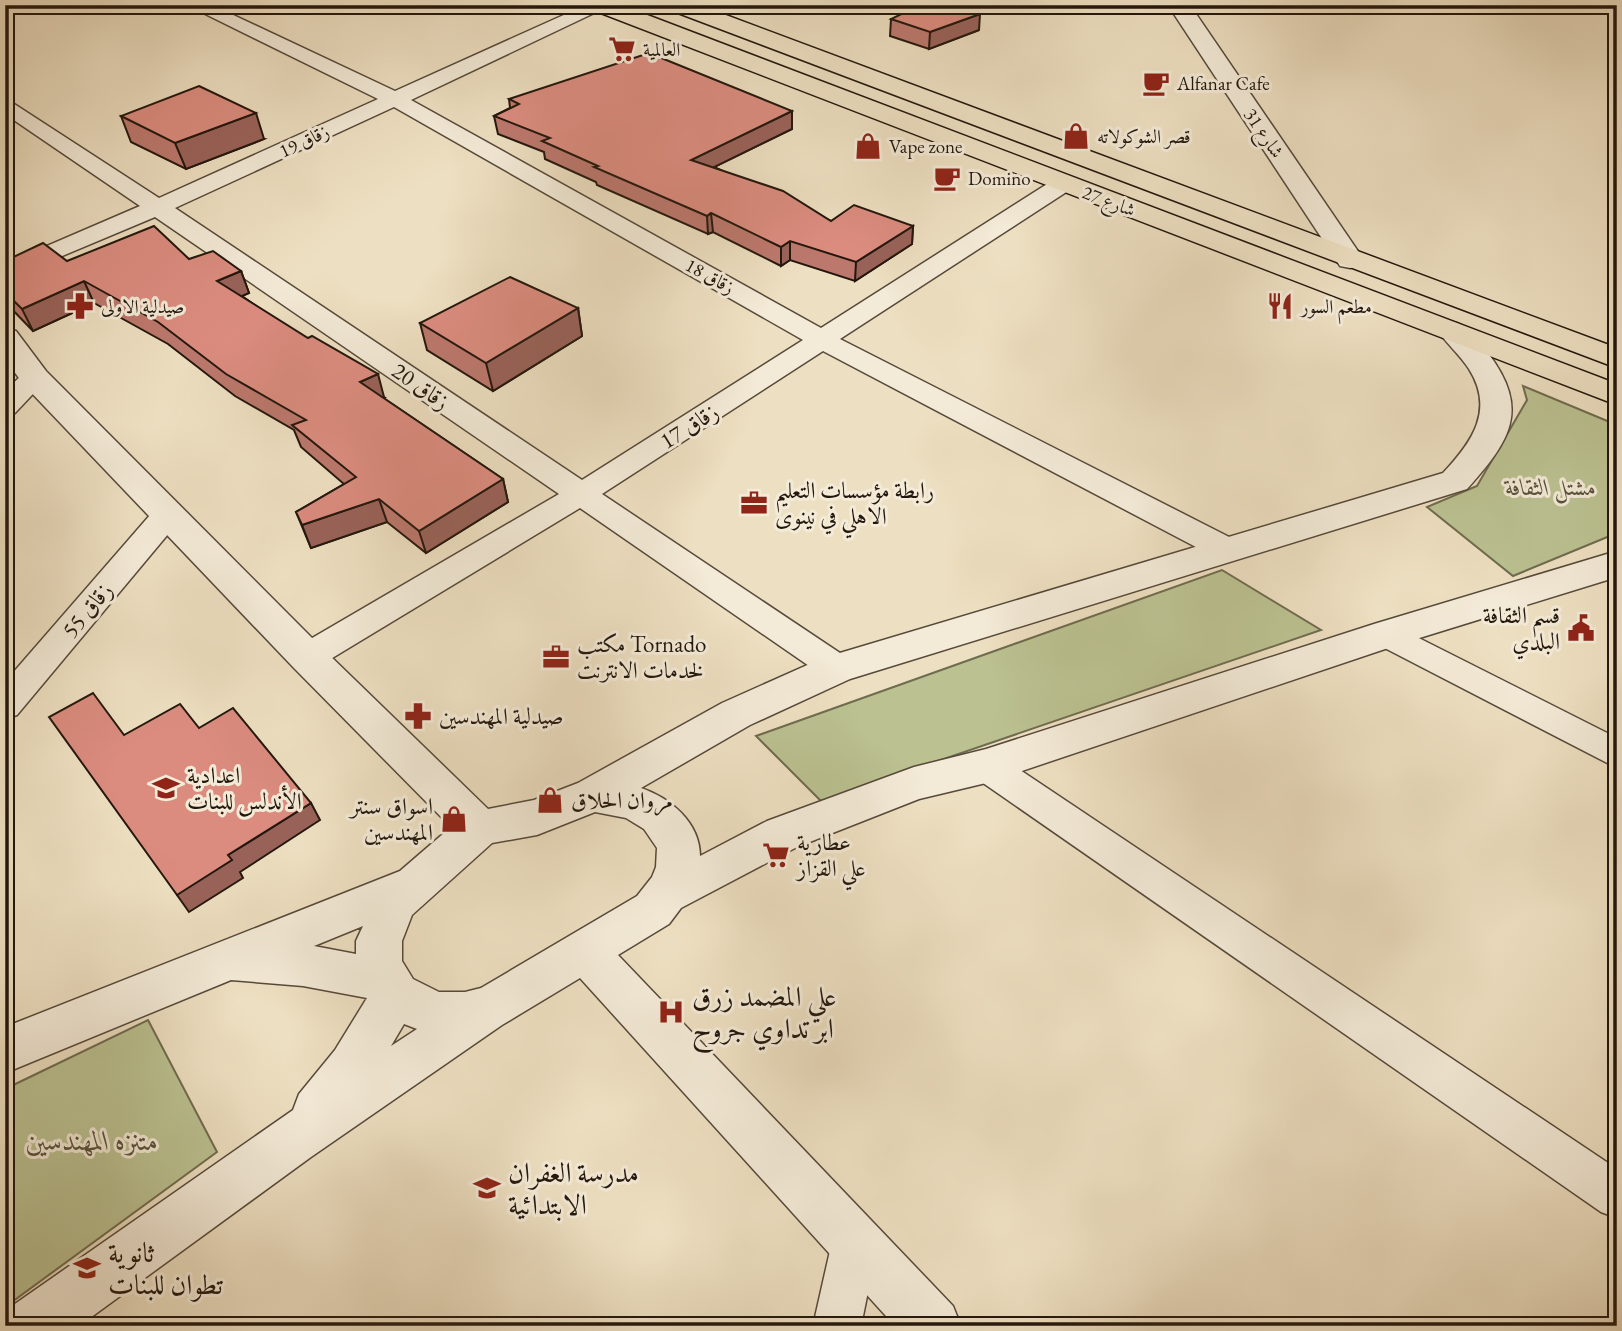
<svg xmlns="http://www.w3.org/2000/svg" width="1622" height="1331" viewBox="0 0 1622 1331" font-family="'EB Garamond',Amiri,serif">
	<style>
		.green { fill: #bbc191; stroke: #6f6c4f; stroke-width: 2 }
		.lines { fill: none; stroke-linecap: round; stroke-linejoin: round }
		.minor-casing { stroke: #56493a; stroke-width: 3 }
		.tertiary-casing { stroke: #56493a; stroke-width: 3 }
		.primary-casing { stroke: #23170d; stroke-width: 3 }
		.minor { fill: #f3ead7; fill-rule: evenodd }
		.tertiary { fill: #f3ead7; fill-rule: evenodd }
		.primary { fill: #eddfc1; fill-rule: evenodd }
		.wall { fill: #bc786d; stroke: #23170d; stroke-width: 2 }
		.shaded-wall { fill: #996259; stroke: #23170d; stroke-width: 2 }
		.building { fill: #db8c7f; stroke: #23170d; stroke-width: 2 }
		.labels { text-anchor: middle; dominant-baseline: central; stroke-width: 6; stroke-linejoin: round; paint-order: stroke }
		.far-poi-label { font-size: 19px; fill: #23170d; stroke: #f3ead7; text-anchor: start }
		.far-street-label { font-size: 19px; fill: #23170d; stroke: #f3ead7 }
		.street-label { font-size: 23px; fill: #23170d; stroke: #f3ead7 }
		.park-label { font-size: 23px; font-style: italic; fill: #58523b; stroke: #f3ead7 }
		.poi-label { font-size: 23px; fill: #23170d; stroke: #f3ead7; text-anchor: start }
		.near-poi-label { font-size: 28px; fill: #23170d; stroke: #f3ead7; text-anchor: start }
		.near-park-label { font-size: 28px; font-style: italic; fill: #58523b; stroke: #f3ead7 }
	</style>
	<rect width="100%" height="100%" fill="#eddfc1"/>
	<filter id="stains"><feTurbulence type="fractalNoise" baseFrequency=".00286" numOctaves="4"/><feColorMatrix values="0 0 0 0 .2 0 0 0 0 .09 0 0 0 0 .02 0 0 0 .5 -.17"/></filter>
	<radialGradient id="worn" r=".72"><stop offset=".6" stop-color="#630" stop-opacity="0"/><stop offset="1" stop-color="#630" stop-opacity=".3"/></radialGradient>
	<g class="green">
		<path d="M1523 386 1617 425V533L1513 576 1427 507 1477 486 1527 400Z"/>
		<path d="M1222 570 1321 630 821 801 756 736Z"/>
		<path d="M148 1020 217 1152 5 1307V1089Z"/>
	</g>
	<g class="lines">
		<defs>
			<g id="minor">
				<path d="M187 5H212L395 91 586 5H611L411 100 821 328 1055 179H1071L1074 184 1071 189 840 339 1235 540 1239 548 1235 556 1224 559 1213 556 823 351 602 494 849 659 854 668 849 677 837 681 825 677 580 508 319 666 307 669 295 666 290 657 295 648 559 494 155 217 5 280V264L140 206 5 114V98L159 198 378 99ZM394 107 803 340 582 480 175 208Z"/>
				<path d="M35 370 45 372 48 378 15 413 5 416V391L25 372Z"/>
				<path d="M168 504 179 507 183 514 179 521 17 715 5 719V682L157 507Z"/>
				<path d="M1387 622 1617 738V768L1375 643 1371 634 1375 625Z"/>
				<path d="M986 752 999 756 1617 1169V1218L1601 1212 973 776 968 766 973 756Z"/>
				<path d="M855 1219 871 1226 878 1242 861 1326H813L832 1242 839 1226Z"/>
			</g>
			<g id="tertiary">
				<path d="M1168 5H1190L1364 260 1360 266 1350 268 1340 266Z"/>
				<path d="M1453 322C1469 326 1479 340 1488 353 1531 410 1510 441 1467 489L850 679 750 725 641 788C670 798 700 822 700 856L767 821 914 767 986 749 1374 624 1617 551V577L1400 644 986 783 919 799 797 847 681 908 669 924 618 955 953 1306 961 1326H895L580 978 502 1025 311 1157 79 1326H5L12 1306 293 1110 299 1094 335 1050 367 998 303 986 231 980 5 1073V1027L400 871 451 827 293 667 24 385 5 359V328L16 331 46 371 321 647 488 809 534 800 578 783 722 703 823 658 1443 473C1472 442 1495 410 1469 369 1460 355 1447 344 1438 331L1442 325ZM595 812 626 818 644 829 657 848 656 867 652 877 637 896 481 988 465 992H439L413 979 402 961V941L412 915 492 843 537 835ZM363 926 356 941V954L314 946ZM404 1024 417 1029 391 1046Z"/>
			</g>
			<g id="primary">
				<path d="M590 5H621L1617 384V405L593 10Z"/>
				<path d="M667 5H699L1617 348V368L670 10Z"/>
			</g>
		</defs>
		<use href="#minor" class="minor-casing"/>
		<use href="#tertiary" class="tertiary-casing"/>
		<use href="#primary" class="primary-casing"/>
		<use href="#minor" class="minor"/>
		<use href="#tertiary" class="tertiary"/>
		<use href="#primary" class="primary"/>
	</g>
	<g class="wall">
		<path d="M891 19 979 30 929 49 890 36Z"/>
		<path d="M509 99 792 111V129L714 167 831 221 913 226 912 244 855 281 790 260 781 266 713 232 708 234 597 185 596 182 545 159 544 152 498 134 494 116 510 108Z"/>
		<path d="M121 116 264 139 186 169 131 142Z"/>
		<path d="M189 259 241 271 249 293 242 296 384 397H382L503 479 508 502 426 553 387 522 311 548 296 512 344 484 301 447 294 430 235 396 168 344 94 303 33 331 5 302V261H67Z"/>
		<path d="M578 308 582 336 493 391 427 350 420 323Z"/>
	</g>
	<g class="shaded-wall">
		<path d="M980 14 979 30 929 49 930 32Z"/>
		<path d="M792 111V129L692 178 691 160Z"/>
		<path d="M256 113 264 139 186 169 175 143Z"/>
		<path d="M711 213 713 232 708 234 707 216Z"/>
		<path d="M913 226 912 244 855 281 856 262Z"/>
		<path d="M790 241V260L781 266V247Z"/>
		<path d="M241 271 249 293 226 303 217 281Z"/>
		<path d="M84 281 94 303 33 331 22 309Z"/>
		<path d="M578 308 582 336 493 391 486 363Z"/>
		<path d="M378 374 384 397 367 405 360 382Z"/>
		<path d="M503 479 508 502 426 553 419 531Z"/>
		<path d="M379 499 387 522 311 548 302 525Z"/>
		<path d="M311 803 320 820 240 872 243 878 189 912 177 895 228 855Z"/>
	</g>
	<g class="building">
		<path d="M920 5H950L980 14 930 32 891 19Z"/>
		<path d="M649 53 792 111 691 160 783 191 831 221 854 205 913 226 856 262 790 241 781 247 711 213 707 216 594 167 598 166 542 141 550 138 494 116 519 104 509 99Z"/>
		<path d="M199 86 256 113 175 143 121 116Z"/>
		<path d="M154 226 189 259 213 251 241 271 217 281 308 338 312 336 378 374 360 382 503 479 419 531 379 499 302 525 296 512 356 477 292 425 306 420 226 374 158 322 84 281 22 309 5 292V261L43 243 67 261Z"/>
		<path d="M510 277 578 308 486 363 420 323Z"/>
		<path d="M93 693 124 735 180 704 199 728 233 708 311 803 228 855 232 860 177 895 49 717Z"/>
	</g>
	<defs>
		<symbol id="supermarket-bare" viewBox="-9 -9 18 18"><path d="M-6-5.5h2.5l.6 2H6L4.5 2H-2.5L-4.4-4H-6ZM-1.5 3.2a1.3 1.3 0 1 0 .1 0ZM3 3.2a1.3 1.3 0 1 0 .1 0Z" fill="#8f2418" stroke="#f3ead7" stroke-width="2.5" paint-order="stroke"/></symbol>
		<symbol id="cafe-bare" viewBox="-9 -9 18 18"><path d="M-5.5-4.5H6V0H3Q3 3.5 0 3.5H-2.5Q-5.5 3.5-5.5 0ZM3-3.2v2h1.7v-2ZM-6 4.5H4V6H-6Z" fill="#8f2418" stroke="#f3ead7" stroke-width="2.5" paint-order="stroke"/></symbol>
		<symbol id="shop-bare" viewBox="-9 -9 18 18"><path d="M-5-2.5h2.3a2.7 3.5 0 0 1 5.4 0H5L5.5 6h-11ZM-1.5-2.5h3a1.5 2.3 0 0 0-3 0Z" fill="#8f2418" stroke="#f3ead7" stroke-width="2.5" paint-order="stroke"/></symbol>
		<symbol id="pharmacy-bare" viewBox="-9 -9 18 18"><path d="M-2-6h4v4h4v4h-4v4h-4v-4h-4v-4h4Z" fill="#8f2418" stroke="#f3ead7" stroke-width="2.5" paint-order="stroke"/></symbol>
		<symbol id="restaurant-bare" viewBox="-9 -9 18 18"><path d="M-5-6h1v4h1v-4h1v4h1v-4h1v5L-1.5 .5V6h-2V.5L-5-1ZM5-6V6H3V1.5H1.5Q1.5-4 5-6Z" fill="#8f2418" stroke="#f3ead7" stroke-width="2.5" paint-order="stroke"/></symbol>
		<symbol id="office-bare" viewBox="-9 -9 18 18"><path d="M-6-3h4V-5.5h4V-3h4V5H-6ZM-1-4.5V-3h2v-1.5ZM-6 0V1H6V0Z" fill="#8f2418" stroke="#f3ead7" stroke-width="2.5" paint-order="stroke"/></symbol>
		<symbol id="civic-bare" viewBox="-9 -9 18 18"><path d="M-.6-6.5H3V-4.5H.6V-3L4-1V1h2V6H-6V1h2V-1L-.6-3ZM-1.2 2.5V6h2.4V2.5Z" fill="#8f2418" stroke="#f3ead7" stroke-width="2.5" paint-order="stroke"/></symbol>
		<symbol id="school-bare" viewBox="-9 -9 18 18"><path d="M0-5L7-2L0 1L-7-2ZM-4 1L0 2.5L4 1V4Q0 6-4 4Z" fill="#8f2418" stroke="#f3ead7" stroke-width="2.5" paint-order="stroke"/></symbol>
		<symbol id="hospital-bare" viewBox="-9 -9 18 18"><path d="M-5-5h3v3.5h4V-5h3V5h-3V1.5h-4V5h-3Z" fill="#8f2418" stroke="#f3ead7" stroke-width="2.5" paint-order="stroke"/></symbol>
	</defs>
	<g fill-rule="evenodd">
		<use href="#supermarket-bare" x="603" y="30" width="38" height="38"/>
		<use href="#cafe-bare" x="1137" y="64" width="38" height="38"/>
		<use href="#shop-bare" x="1057" y="117" width="38" height="38"/>
		<use href="#shop-bare" x="849" y="127" width="38" height="38"/>
		<use href="#cafe-bare" x="928" y="159" width="38" height="38"/>
		<use href="#pharmacy-bare" x="61" y="287" width="38" height="38"/>
		<use href="#restaurant-bare" x="1261" y="287" width="38" height="38"/>
		<use href="#office-bare" x="735" y="484" width="38" height="38"/>
		<use href="#civic-bare" x="1562" y="609" width="38" height="38"/>
		<use href="#office-bare" x="537" y="638" width="38" height="38"/>
		<use href="#pharmacy-bare" x="399" y="697" width="38" height="38"/>
		<use href="#school-bare" x="147" y="769" width="38" height="38"/>
		<use href="#shop-bare" x="531" y="781" width="38" height="38"/>
		<use href="#shop-bare" x="435" y="800" width="38" height="38"/>
		<use href="#supermarket-bare" x="757" y="836" width="38" height="38"/>
		<use href="#hospital-bare" x="652" y="993" width="38" height="38"/>
		<use href="#school-bare" x="468" y="1169" width="38" height="38"/>
		<use href="#school-bare" x="68" y="1249" width="38" height="38"/>
	</g>
	<g class="labels">
		<g class="far-poi-label">
			<text x="643" y="49">العالمية</text>
			<text x="1177" y="83">Alfanar Cafe</text>
			<text x="1097" y="136">قصر الشوكولاته</text>
			<text x="889" y="146">Vape zone</text>
			<text x="968" y="178">Domino</text>
			<text x="101" y="306">صيدلية الاولى</text>
			<text x="1301" y="306">مطعم السور</text>
		</g>
		<g class="far-street-label">
			<text transform="translate(1264 133) rotate(56)">شارع 31</text>
			<text transform="translate(304 141) rotate(-25)">زقاق 19</text>
			<text transform="translate(1109 201) rotate(21)">شارع 27</text>
			<text transform="translate(710 276) rotate(29)">زقاق 18</text>
		</g>
		<g class="street-label">
			<text transform="translate(421 386) rotate(35)">زقاق 20</text>
			<text transform="translate(689 426) rotate(-32)">زقاق 17</text>
			<text transform="translate(87 610) rotate(-50)">زقاق 55</text>
		</g>
		<g class="park-label">
			<text x="1551" y="487">مشتل الثقافة</text>
		</g>
		<g class="poi-label">
			<text x="775" y="490">رابطة مؤسسات التعليم<tspan x="775" dy="26">الاهلي في نينوى</tspan></text>
			<text x="1560" y="615" text-anchor="end">قسم الثقافة<tspan x="1560" dy="26">البلدي</tspan></text>
			<text x="577" y="644">مكتب Tornado<tspan x="577" dy="26">لخدمات الانترنت</tspan></text>
			<text x="439" y="716">صيدلية المهندسين</text>
			<text x="187" y="775">اعدادية<tspan x="187" dy="26">الأندلس للبنات</tspan></text>
			<text x="571" y="800">مروان الحلاق</text>
			<text x="433" y="806" text-anchor="end">اسواق سنتر<tspan x="433" dy="26">المهندسين</tspan></text>
			<text x="797" y="842">عطارية<tspan x="797" dy="26">علي القزاز</tspan></text>
		</g>
		<g class="near-poi-label">
			<text x="692" y="996">علي المضمد زرق<tspan x="692" dy="32">ابر تداوي جروح</tspan></text>
			<text x="508" y="1172">مدرسة الغفران<tspan x="508" dy="32">الابتدائية</tspan></text>
			<text x="108" y="1252">ثانوية<tspan x="108" dy="32">تطوان للبنات</tspan></text>
		</g>
		<g class="near-park-label">
			<text x="92" y="1140">متنزه المهندسين</text>
		</g>
	</g>
	<rect width="1622" height="1331" fill="none" stroke="#eddfc1" stroke-width="28"/>
	<rect x="7" y="7" width="1608" height="1317" fill="none" stroke="#23170d" stroke-width="3.5"/>
	<rect x="14" y="14" width="1594" height="1303" fill="none" stroke="#23170d" stroke-width="2"/>
	<rect width="100%" height="100%" filter="url(#stains)"/>
	<rect width="100%" height="100%" fill="url(#worn)"/>
</svg>
